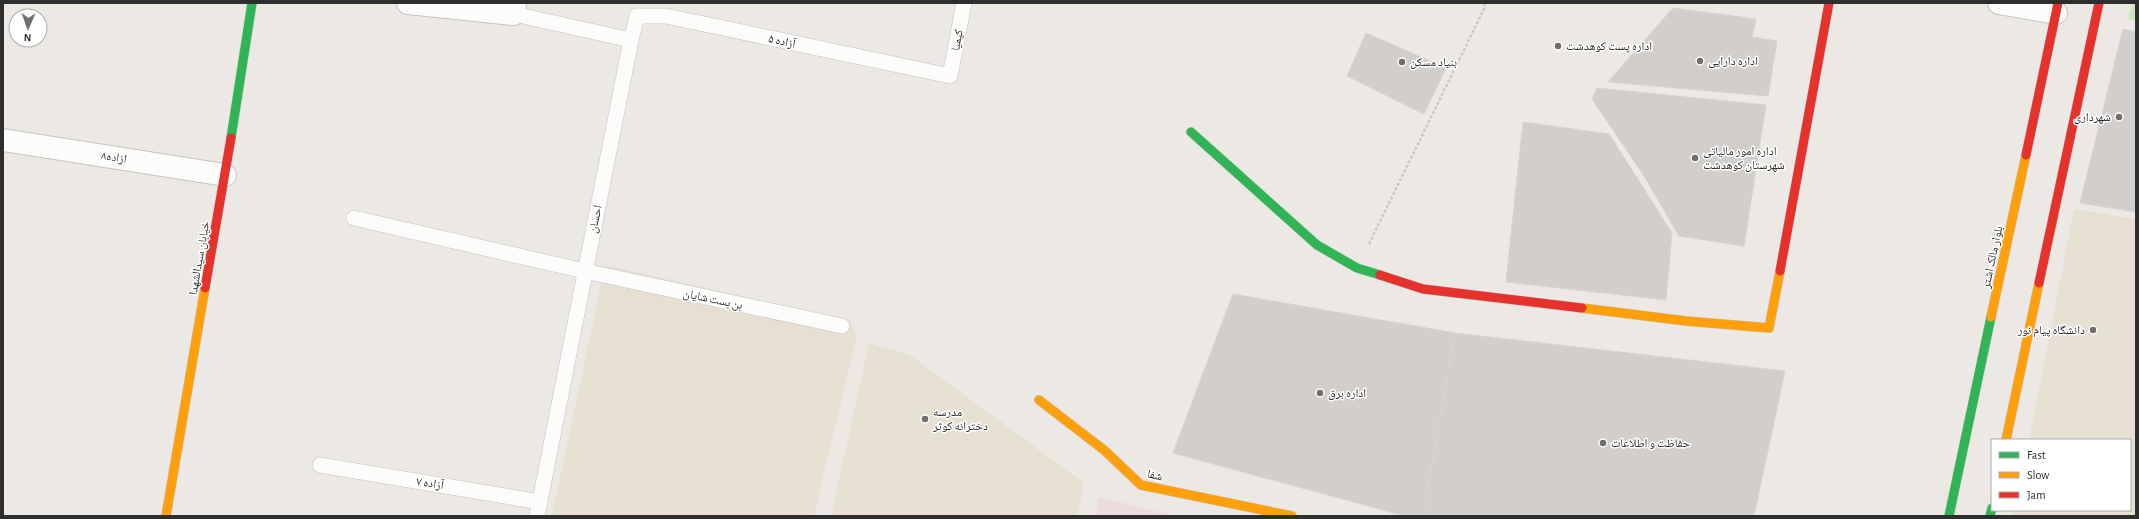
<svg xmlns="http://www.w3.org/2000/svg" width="2139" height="519" viewBox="0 0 2139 519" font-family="'Alegreya Sans','Noto Naskh Arabic',sans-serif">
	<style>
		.education { fill: #e6e0d3 }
		.medical { fill: #e9dcdb }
		.green { fill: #cee6be }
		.building { fill: #d1cecb; stroke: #d7d4d0 }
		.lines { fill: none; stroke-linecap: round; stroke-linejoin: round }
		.lane-casing { stroke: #c5c4c5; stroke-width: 16 }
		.street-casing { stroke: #c5c4c5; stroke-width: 24 }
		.fast-casing { stroke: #c5c4c5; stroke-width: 10 }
		.slow-casing { stroke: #c5c4c5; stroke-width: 10 }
		.jam-casing { stroke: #c5c4c5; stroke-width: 10 }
		.path { stroke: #c9c9c8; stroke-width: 2.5; stroke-dasharray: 3 2; stroke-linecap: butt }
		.lane { stroke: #fcfcfb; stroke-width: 15 }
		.street { stroke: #fcfcfb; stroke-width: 22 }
		.fast { stroke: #30b455; stroke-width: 9 }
		.slow { stroke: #ff9f0a; stroke-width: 9 }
		.jam { stroke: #e5322d; stroke-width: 9 }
		.poi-dot { fill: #706f6e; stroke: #fff; stroke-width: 1.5 }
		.labels { text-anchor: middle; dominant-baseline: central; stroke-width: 3; stroke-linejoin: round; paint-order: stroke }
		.street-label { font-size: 12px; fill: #2e2e2e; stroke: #fff }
		.poi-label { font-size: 12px; fill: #2e2e2e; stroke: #fff; text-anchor: start }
	</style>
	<rect width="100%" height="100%" fill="#ece8e4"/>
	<g class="education">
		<path d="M2074 209 2136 219V516H2014L2015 510H2130V440H2029Z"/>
		<path d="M605 265 850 321 857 335 814 516H552Z"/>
		<path d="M869 343 910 355 1084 483 1078 516H831Z"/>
	</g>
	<path class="medical" d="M1099 497 1175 516H1095Z"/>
	<path class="green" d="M2132 3H2136V21L2128 19Z"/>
	<g class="building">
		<path d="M1673 8 1756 19 1752 37 1777 41 1768 96 1608 82Z"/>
		<path d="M2123 29 2136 32V212L2080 203Z"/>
		<path d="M1366 33 1446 68 1424 114 1347 76Z"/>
		<path d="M1597 88 1766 105 1744 246 1679 236 1644 176 1592 99Z"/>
		<path d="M1523 122 1609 134 1672 233 1666 300 1506 282Z"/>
		<path d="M1233 294 1455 333 1423 516H1405L1173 453Z"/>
		<path d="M1455 333 1785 371 1754 516H1423Z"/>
	</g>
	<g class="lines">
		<defs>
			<g id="lane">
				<path d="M514 14 631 40 537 516"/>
				<path d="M631 40 637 16H666L950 76 964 3"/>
				<path d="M354 218 584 271 842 326"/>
				<path d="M320 465 540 502"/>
			</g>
			<g id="street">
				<path d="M408 3 514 14 515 3"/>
				<path d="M1999 3 2056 13"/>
				<path d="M3 140 225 175"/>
			</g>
			<g id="fast">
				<path d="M1191 132 1317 245 1357 268 1380 275"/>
				<path d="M231 138 252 3"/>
				<path d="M1949 516 1991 317"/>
				<path d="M1990 516 1992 508"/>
			</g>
			<g id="slow">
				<path d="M1582 308 1686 321 1769 328 1780 271"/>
				<path d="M1991 317 2026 155"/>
				<path d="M1039 400 1104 450 1141 485 1292 516"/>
				<path d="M2006 440 2039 283"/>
				<path d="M166 516 205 288"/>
			</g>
			<g id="jam">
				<path d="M2026 155 2058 3"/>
				<path d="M1780 271 1829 3"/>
				<path d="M1380 275 1423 289 1582 308"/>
				<path d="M2039 283 2099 3"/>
				<path d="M205 288 231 138"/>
			</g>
		</defs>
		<use href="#lane" class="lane-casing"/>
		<use href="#street" class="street-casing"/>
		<use href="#fast" class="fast-casing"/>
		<use href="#slow" class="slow-casing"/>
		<use href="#jam" class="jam-casing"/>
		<path class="path" d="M1369 244 1484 9 1485 3"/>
		<use href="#lane" class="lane"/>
		<use href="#street" class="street"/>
		<use href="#fast" class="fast"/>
		<use href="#slow" class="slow"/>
		<use href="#jam" class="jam"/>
	</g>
	<g class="poi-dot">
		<circle cx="1558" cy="46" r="4"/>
		<circle cx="1700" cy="61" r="4"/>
		<circle cx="1402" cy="62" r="4"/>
		<circle cx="2119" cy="117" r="4"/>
		<circle cx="1695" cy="158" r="4"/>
		<circle cx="2093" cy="330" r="4"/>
		<circle cx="1320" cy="393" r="4"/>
		<circle cx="925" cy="419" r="4"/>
		<circle cx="1603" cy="443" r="4"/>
	</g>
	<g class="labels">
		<g class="street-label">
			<text transform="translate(957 40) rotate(-80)">کیمیا</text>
			<text transform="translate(782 41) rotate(12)">آزاده ۵</text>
			<text transform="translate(114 157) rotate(9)">ازاده۸</text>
			<text transform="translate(595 219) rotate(-78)">احسان</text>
			<text transform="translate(1992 257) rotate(-78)">بلوار مالک اشتر</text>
			<text transform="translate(199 258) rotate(-80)">خیابان سیدالشهدا</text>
			<text transform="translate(713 299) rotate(12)">بن بست شایان</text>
			<text transform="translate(1155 475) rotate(14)">شفا</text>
			<text transform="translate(430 483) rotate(9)">آزاده ۷</text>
		</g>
		<g class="poi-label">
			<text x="1566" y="46">اداره پست کوهدشت</text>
			<text x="1708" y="61">اداره دارایی</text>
			<text x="1410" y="62">بنیاد مسکن</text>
			<text x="2111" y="117" text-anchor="end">شهرداری</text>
			<text x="1703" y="151">اداره امور مالیاتی<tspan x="1703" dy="14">شهرستان کوهدشت</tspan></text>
			<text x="2085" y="330" text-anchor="end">دانشگاه پیام نور</text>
			<text x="1328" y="393">اداره برق</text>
			<text x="933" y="412">مدرسه<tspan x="933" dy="14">دخترانه کوثر</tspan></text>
			<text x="1611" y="443">حفاظت و اطلاعات</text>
		</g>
	</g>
	<rect width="2139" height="519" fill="none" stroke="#2e2e2e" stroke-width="8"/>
	<rect x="1991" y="439" width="140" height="72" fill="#ffffff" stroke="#ababab"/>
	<rect x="1999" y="452" width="20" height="6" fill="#30b455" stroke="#ababab"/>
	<text x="2027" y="459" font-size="12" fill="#2e2e2e">Fast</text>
	<rect x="1999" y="472" width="20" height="6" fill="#ff9f0a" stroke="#ababab"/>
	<text x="2027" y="479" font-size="12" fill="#2e2e2e">Slow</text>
	<rect x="1999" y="492" width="20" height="6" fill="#e5322d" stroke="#ababab"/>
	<text x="2027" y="499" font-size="12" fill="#2e2e2e">Jam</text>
	<g transform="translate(28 28) rotate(182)"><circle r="19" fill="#ffffff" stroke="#ababab"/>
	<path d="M0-3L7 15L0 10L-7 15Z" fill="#706f6e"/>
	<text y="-6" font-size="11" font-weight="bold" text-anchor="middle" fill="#2e2e2e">N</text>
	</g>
</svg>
